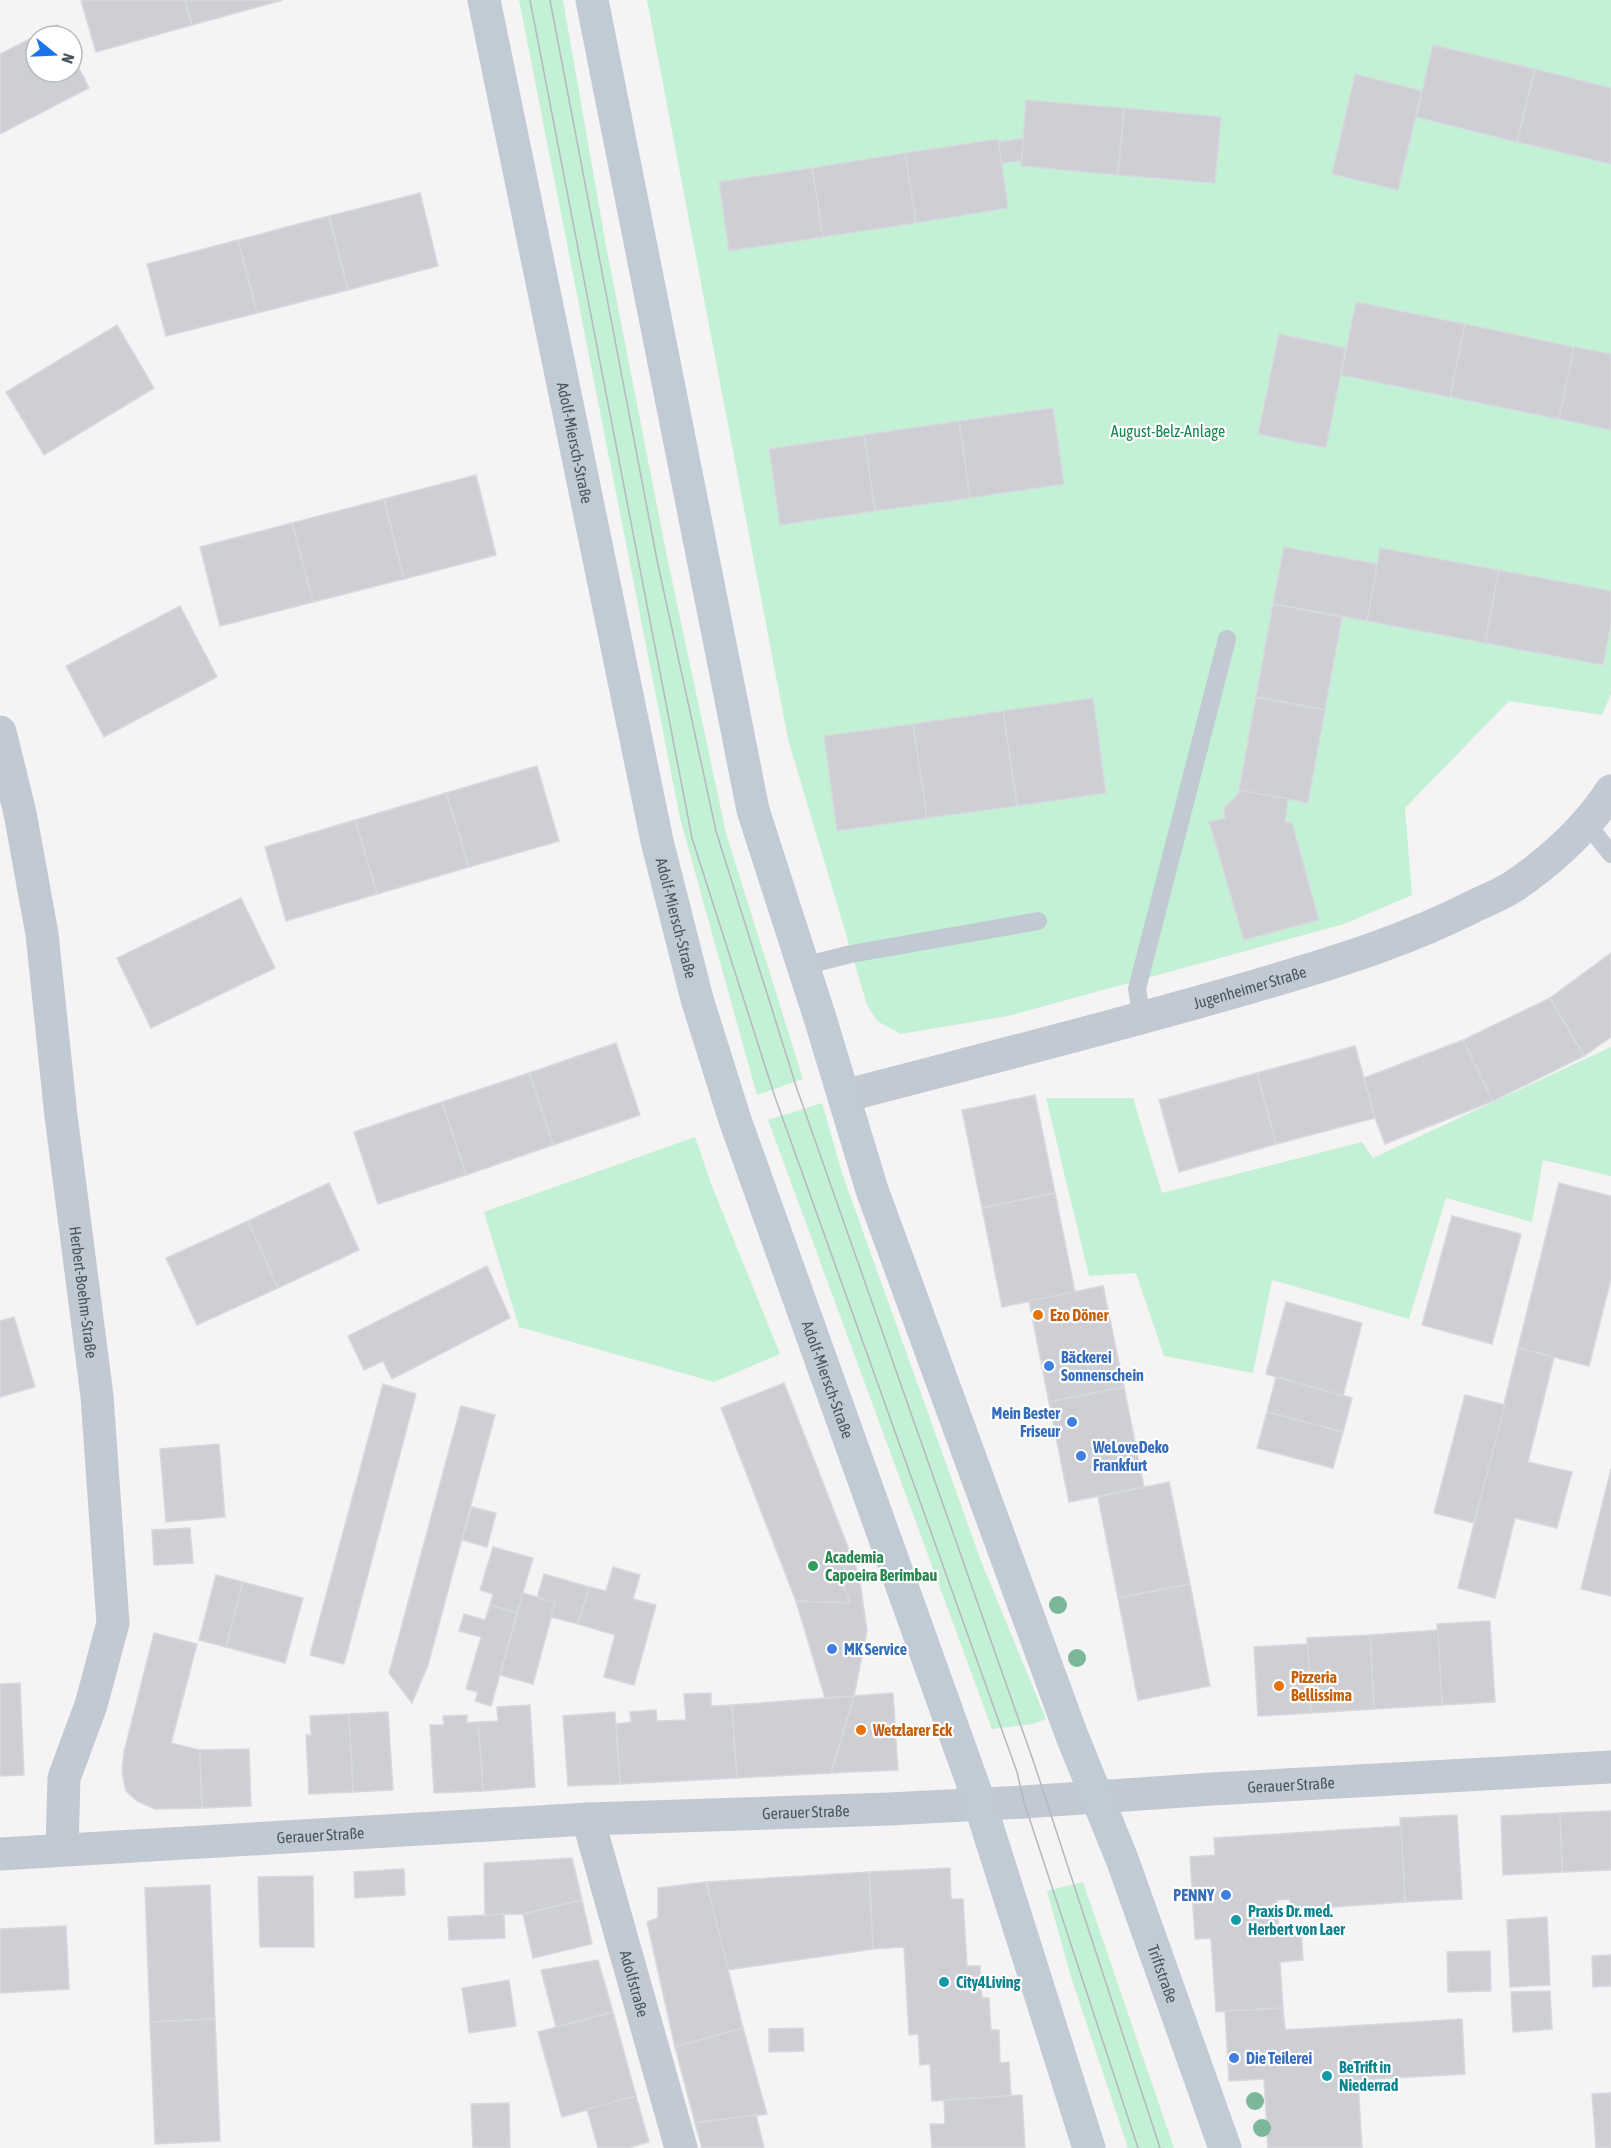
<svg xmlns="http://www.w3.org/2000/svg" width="1611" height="2148" viewBox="0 0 1611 2148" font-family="'Asap Condensed',sans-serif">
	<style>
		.green { fill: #c3f1d5 }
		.building { fill: #cdcfd5; stroke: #d7d9de; stroke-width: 1.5 }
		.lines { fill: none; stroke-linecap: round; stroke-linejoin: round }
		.lane { stroke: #c1cad2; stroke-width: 18 }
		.street { stroke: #c1cad2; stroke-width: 33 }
		.secondary { stroke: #c1cbd6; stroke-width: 33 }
		.tram { stroke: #b5b8bd; stroke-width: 1.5 }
		.tree { fill: #7bb799 }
		.food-dot { fill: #e8710a; stroke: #fff; stroke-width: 2 }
		.shop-dot { fill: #3f7fe0; stroke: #fff; stroke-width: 2 }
		.leisure-dot { fill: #2e9e5b; stroke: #fff; stroke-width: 2 }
		.culture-dot { fill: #0f9aa8; stroke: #fff; stroke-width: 2 }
		.labels { text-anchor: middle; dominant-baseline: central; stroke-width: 4.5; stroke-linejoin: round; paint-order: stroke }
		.park-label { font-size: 16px; fill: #17864f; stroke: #fff }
		.street-label { font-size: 16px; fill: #4a5661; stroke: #fff }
		.food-label { font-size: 16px; font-weight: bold; fill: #c56008; stroke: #fff; text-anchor: start }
		.shop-label { font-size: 16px; font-weight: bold; fill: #366cbe; stroke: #fff; text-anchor: start }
		.leisure-label { font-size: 16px; font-weight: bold; fill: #27864d; stroke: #fff; text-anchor: start }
		.culture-label { font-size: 16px; font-weight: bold; fill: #0d838f; stroke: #fff; text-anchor: start }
	</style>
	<rect width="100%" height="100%" fill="#f5f3f3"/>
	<g class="green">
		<path d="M519 0H563L606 246 666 552 726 833 803 1079 757 1095 680 818Z"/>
		<path d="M647 0H1611V694L1602 715 1509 701 1405 808 1412 895 1344 924 1008 1016 901 1034 877 1021 867 1005 788 739Z"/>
		<path d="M1611 1047V1176L1543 1160 1532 1222 1446 1198 1409 1319 1272 1280 1253 1373 1164 1356 1136 1273 1089 1276 1046 1098H1133L1162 1193 1362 1142 1373 1158Z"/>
		<path d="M822 1103 842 1173 981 1561 1046 1719 1033 1724 992 1729 768 1120Z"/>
		<path d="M695 1137 712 1186 780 1354 714 1382 519 1327 484 1212Z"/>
		<path d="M1083 1882 1174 2148H1128L1071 1977 1047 1891Z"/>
	</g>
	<g class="building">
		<path d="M81 0H185L192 25 96 52Z"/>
		<path d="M185 0H283L192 25Z"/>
		<path d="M57 25 63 36H36V72H72V54L89 88 0 134V54Z"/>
		<path d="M1433 45 1535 69 1517 142 1416 117Z"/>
		<path d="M1535 69 1611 88V164L1517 142Z"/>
		<path d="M1355 74 1422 91 1398 190 1332 174Z"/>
		<path d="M1026 100 1124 108 1118 175 1021 166Z"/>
		<path d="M1124 108 1221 117 1215 183 1118 175Z"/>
		<path d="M1024 138 1021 161 1001 163 998 142Z"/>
		<path d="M998 139 1008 208 916 223 905 153Z"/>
		<path d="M905 153 916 223 823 237 812 168Z"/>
		<path d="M812 168 823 237 729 251 719 182Z"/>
		<path d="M420 193 438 266 348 290 329 216Z"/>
		<path d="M329 216 348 290 257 313 238 240Z"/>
		<path d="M238 240 257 313 166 336 147 264Z"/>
		<path d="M1356 302 1465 324 1450 397 1341 375Z"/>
		<path d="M1465 324 1574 347 1559 419 1450 397Z"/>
		<path d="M117 325 154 388 44 455 6 392Z"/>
		<path d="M1279 334 1346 348 1326 448 1258 434Z"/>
		<path d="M1574 347 1611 354V430L1559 419Z"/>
		<path d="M1053 408 1064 484 970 498 959 421Z"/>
		<path d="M959 421 970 498 875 511 864 435Z"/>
		<path d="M864 435 875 511 780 525 769 449Z"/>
		<path d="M476 475 496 555 404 579 384 499Z"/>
		<path d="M384 499 404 579 313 602 292 523Z"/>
		<path d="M292 523 313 602 220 626 200 547Z"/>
		<path d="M1284 547 1378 564 1367 621 1273 604Z"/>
		<path d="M1380 548 1499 570 1485 643 1367 621Z"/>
		<path d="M1499 570 1611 591V623L1603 665 1485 643Z"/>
		<path d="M1273 604 1342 617 1325 710 1256 697Z"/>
		<path d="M180 606 217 677 104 737 66 666Z"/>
		<path d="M1256 697 1325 710 1308 803 1239 790Z"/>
		<path d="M1093 698 1106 793 1017 806 1003 711Z"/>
		<path d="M1003 711 1017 806 927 818 913 724Z"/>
		<path d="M913 724 927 818 837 831 824 736Z"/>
		<path d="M537 766 559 841 469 867 446 793Z"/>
		<path d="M1239 790 1288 799 1285 822 1292 823 1319 920 1244 940 1209 822 1225 818 1224 808 1238 794Z"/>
		<path d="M446 793 469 867 377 894 355 820Z"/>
		<path d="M355 820 377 894 286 921 265 847Z"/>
		<path d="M241 898 275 968 151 1028 117 958Z"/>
		<path d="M1611 953V1037L1584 1056 1550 998Z"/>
		<path d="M1550 998 1584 1056 1493 1101 1463 1040Z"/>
		<path d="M1463 1040 1493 1101 1385 1144 1375 1118 1364 1078Z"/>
		<path d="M616 1043 640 1115 553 1145 529 1073Z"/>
		<path d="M1355 1046 1375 1118 1276 1144 1257 1073Z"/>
		<path d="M529 1073 553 1145 466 1175 442 1102Z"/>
		<path d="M1257 1073 1276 1144 1179 1172 1159 1100Z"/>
		<path d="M1035 1095 1055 1193 982 1208 962 1110Z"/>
		<path d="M442 1102 466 1175 378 1204 354 1132Z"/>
		<path d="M329 1183 359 1250 278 1288 248 1221Z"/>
		<path d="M1559 1183 1611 1196V1279L1589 1366 1518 1348Z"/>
		<path d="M1055 1193 1075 1292 1002 1307 982 1208Z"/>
		<path d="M1452 1216 1521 1234 1492 1344 1422 1325Z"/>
		<path d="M248 1221 278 1288 197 1325 166 1258Z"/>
		<path d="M487 1266 510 1318 392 1379 383 1361 364 1370 348 1336Z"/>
		<path d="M1103 1286 1124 1387 1049 1402 1029 1301Z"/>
		<path d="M1286 1302 1362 1323 1343 1396 1266 1374Z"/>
		<path d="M14 1317 35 1387 0 1397V1321Z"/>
		<path d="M1518 1348 1554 1357 1528 1462 1572 1472 1557 1528 1515 1518 1495 1598 1458 1588Z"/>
		<path d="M1276 1377 1352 1398 1343 1432 1267 1412Z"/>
		<path d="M784 1383 859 1575 842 1582 850 1603 796 1601 721 1408Z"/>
		<path d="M383 1384 416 1394 344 1664 310 1655Z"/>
		<path d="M1124 1387 1144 1487 1069 1502 1049 1402Z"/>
		<path d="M1465 1395 1505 1405 1474 1523 1434 1513Z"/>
		<path d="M461 1406 495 1415 428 1665 412 1703 389 1673Z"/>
		<path d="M1267 1412 1343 1432 1333 1468 1257 1448Z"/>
		<path d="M219 1444 225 1517 166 1522 160 1449Z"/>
		<path d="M1611 1469V1596L1581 1589Z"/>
		<path d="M1169 1482 1190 1584 1118 1598 1098 1497Z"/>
		<path d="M472 1507 496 1513 487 1547 462 1540Z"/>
		<path d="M190 1528 193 1563 154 1565 152 1530Z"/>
		<path d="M493 1547 533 1558 517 1613 490 1605 493 1594 480 1590Z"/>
		<path d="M613 1567 640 1575 633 1599 656 1605 634 1685 604 1677 615 1635 578 1624 589 1587 606 1591Z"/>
		<path d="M544 1574 589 1587 578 1624 551 1617 555 1603 537 1598Z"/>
		<path d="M216 1575 243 1582 226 1647 199 1640Z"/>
		<path d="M859 1575 867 1631 854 1696 825 1698 796 1601 850 1603 842 1582Z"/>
		<path d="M243 1582 303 1598 285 1663 226 1647Z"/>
		<path d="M1190 1584 1210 1686 1138 1700 1118 1598Z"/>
		<path d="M523 1593 555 1603 533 1684 500 1675Z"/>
		<path d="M490 1605 517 1613 491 1706 475 1701 478 1692 466 1689 481 1637 459 1631 464 1614 485 1620Z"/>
		<path d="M1490 1621 1495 1702 1442 1705 1437 1624Z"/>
		<path d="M1438 1630 1442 1705 1374 1709 1370 1635Z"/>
		<path d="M154 1633 197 1644 171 1743 200 1750 202 1808 155 1809 137 1801 126 1791 122 1772 124 1752Z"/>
		<path d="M1370 1635 1374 1709 1311 1713 1307 1638Z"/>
		<path d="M1308 1644 1311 1713 1258 1716 1254 1647Z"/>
		<path d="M20 1683 24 1775 0 1776V1684Z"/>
		<path d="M711 1693V1706L732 1705 737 1778 620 1784 616 1724 631 1722 630 1712 656 1710 657 1721 686 1720 684 1694Z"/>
		<path d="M893 1693 898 1770 831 1773 854 1696Z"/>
		<path d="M854 1696 831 1773 737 1778 732 1705Z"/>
		<path d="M530 1705 535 1787 483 1791 478 1722 498 1721 497 1707Z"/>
		<path d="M388 1712 393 1790 353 1792 349 1714Z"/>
		<path d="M615 1712 620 1784 568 1786 563 1716Z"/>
		<path d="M349 1714 353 1792 309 1794 306 1735H311L310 1716Z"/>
		<path d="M467 1715V1723L478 1722 483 1791 434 1793 430 1725H444L443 1716Z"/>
		<path d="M249 1749 251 1806 202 1808 200 1750Z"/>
		<path d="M1611 1811V1870L1562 1872 1560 1813Z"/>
		<path d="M1560 1813 1562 1872 1503 1875 1501 1816Z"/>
		<path d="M1457 1815 1462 1899 1405 1902 1400 1818Z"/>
		<path d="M1401 1826 1405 1902 1290 1910V1899L1277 1900 1279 1931 1301 1930 1303 1960 1280 1962 1283 2008 1216 2012 1211 1938 1195 1939 1190 1857 1215 1855 1214 1838Z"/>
		<path d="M572 1858 582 1900 523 1914 485 1915 484 1863Z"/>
		<path d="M950 1868 951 1899H963L967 1966H980L982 1998H989L991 2030H999L1000 2063 1009 2062 1011 2096 932 2101 930 2064 920 2065 918 2034 909 2035 904 1947 873 1949 869 1872Z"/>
		<path d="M404 1869 405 1895 355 1898 354 1872Z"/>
		<path d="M869 1872 873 1949 727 1970 706 1882Z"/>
		<path d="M313 1876 314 1947H260L258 1877Z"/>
		<path d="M706 1882 743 2028 675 2047 647 1922 658 1918V1888Z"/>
		<path d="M210 1885 215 2019 150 2022 145 1888Z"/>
		<path d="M582 1900 592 1944 533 1958 523 1914Z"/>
		<path d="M504 1914 505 1938 449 1940 448 1917Z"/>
		<path d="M1547 1917 1550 1985 1510 1987 1507 1920Z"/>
		<path d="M66 1926 69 1989 0 1993V1929Z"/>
		<path d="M1490 1951 1491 1991 1448 1992 1447 1952Z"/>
		<path d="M1611 1955V1986L1593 1987 1592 1956Z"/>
		<path d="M598 1960 613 2012 556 2027 541 1970Z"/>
		<path d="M509 1980 516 2026 469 2033 462 1988Z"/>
		<path d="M1550 1991 1552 2029 1513 2032 1511 1992Z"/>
		<path d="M1283 2008 1285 2030 1462 2019 1465 2074 1358 2080 1362 2148H1268L1264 2079 1229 2081 1225 2011Z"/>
		<path d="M613 2012 636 2096 562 2117 538 2032Z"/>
		<path d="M215 2019 220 2141 155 2144 150 2022Z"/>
		<path d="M743 2028 767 2114 695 2123 675 2047Z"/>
		<path d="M803 2028 804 2051 769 2052V2029Z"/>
		<path d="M1611 2093V2148H1596L1592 2094Z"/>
		<path d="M1022 2095 1025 2148H932L930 2124H945L944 2100Z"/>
		<path d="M636 2096 649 2142 628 2148H598L587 2109Z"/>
		<path d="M509 2103 510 2148H473L471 2104Z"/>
		<path d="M756 2115 764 2148H702L695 2123Z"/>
	</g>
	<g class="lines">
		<g class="lane">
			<path d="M1587 824 1611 854"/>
			<path d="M803 966 851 954 1038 921"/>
			<path d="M1142 1019 1137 989 1227 639"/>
		</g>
		<g class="street">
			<path id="s1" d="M0 732 20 813 42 934 61 1116 97 1396 113 1623 91 1705 64 1778 62 1849"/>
			<path id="s2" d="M844 1096C985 1059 1126 1024 1265 983 1336 962 1408 940 1474 906 1487 900 1502 894 1514 886 1552 860 1586 829 1611 791"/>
			<path id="s3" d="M588 1819 681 2148"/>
			<path id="s4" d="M0 1854 588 1819 889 1809 1024 1802 1212 1789 1611 1767"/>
		</g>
		<g class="secondary">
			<path id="s5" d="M484 0 657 841 697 999 735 1120 980 1804 1089 2148"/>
			<path id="s6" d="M592 0 753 810 820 1018 872 1190 1072 1736 1122 1859 1225 2148"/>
		</g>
		<g class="tram">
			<path d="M530 0 692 838 775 1097 1017 1772 1024 1802 1138 2148"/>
			<path d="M550 0 657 560 716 831 797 1089 1035 1766 1160 2148"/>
		</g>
	</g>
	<g class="tree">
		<circle cx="1058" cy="1605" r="9"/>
		<circle cx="1077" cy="1658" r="9"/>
		<circle cx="1255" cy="2101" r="9"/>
		<circle cx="1262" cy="2128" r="9"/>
	</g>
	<g class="food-dot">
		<circle cx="1038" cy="1315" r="6"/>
		<circle cx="1279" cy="1686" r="6"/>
		<circle cx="861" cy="1730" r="6"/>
	</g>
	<g class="shop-dot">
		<circle cx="1049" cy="1366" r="6"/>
		<circle cx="1072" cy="1422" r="6"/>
		<circle cx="1081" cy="1456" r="6"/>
		<circle cx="832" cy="1649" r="6"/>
		<circle cx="1226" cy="1895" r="6"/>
		<circle cx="1234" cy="2058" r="6"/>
	</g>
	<circle class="leisure-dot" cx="813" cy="1566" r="6"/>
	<g class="culture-dot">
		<circle cx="1236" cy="1920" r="6"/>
		<circle cx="944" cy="1982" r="6"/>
		<circle cx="1327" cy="2076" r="6"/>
	</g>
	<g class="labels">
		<g class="park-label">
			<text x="1168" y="431">August-Belz-Anlage</text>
		</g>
		<g class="street-label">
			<text stroke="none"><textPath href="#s5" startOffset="452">Adolf-Miersch-Straße</textPath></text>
			<text stroke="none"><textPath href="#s5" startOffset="938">Adolf-Miersch-Straße</textPath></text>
			<text stroke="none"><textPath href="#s2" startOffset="420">Jugenheimer Straße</textPath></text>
			<text stroke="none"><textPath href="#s1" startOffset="567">Herbert-Boehm-Straße</textPath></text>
			<text stroke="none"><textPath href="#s5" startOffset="1424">Adolf-Miersch-Straße</textPath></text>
			<text stroke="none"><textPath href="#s4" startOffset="1293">Gerauer Straße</textPath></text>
			<text stroke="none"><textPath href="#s4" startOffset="807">Gerauer Straße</textPath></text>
			<text stroke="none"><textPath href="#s4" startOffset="321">Gerauer Straße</textPath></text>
			<text stroke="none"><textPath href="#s6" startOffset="2060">Triftstraße</textPath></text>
			<text stroke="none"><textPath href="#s3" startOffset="171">Adolfstraße</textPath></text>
		</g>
		<g class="food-label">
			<text x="1050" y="1315">Ezo Döner</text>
			<text x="1291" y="1677">Pizzeria<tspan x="1291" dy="18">Bellissima</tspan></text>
			<text x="873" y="1730">Wetzlarer Eck</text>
		</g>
		<g class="shop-label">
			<text x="1061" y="1357">Bäckerei<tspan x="1061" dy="18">Sonnenschein</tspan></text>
			<text x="1060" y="1413" text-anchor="end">Mein Bester<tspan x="1060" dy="18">Friseur</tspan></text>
			<text x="1093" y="1447">WeLoveDeko<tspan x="1093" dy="18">Frankfurt</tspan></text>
			<text x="844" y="1649">MK Service</text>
			<text x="1214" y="1895" text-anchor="end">PENNY</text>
			<text x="1246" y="2058">Die Teilerei</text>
		</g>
		<g class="leisure-label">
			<text x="825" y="1557">Academia<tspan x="825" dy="18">Capoeira Berimbau</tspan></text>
		</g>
		<g class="culture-label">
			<text x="1248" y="1911">Praxis Dr. med.<tspan x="1248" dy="18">Herbert von Laer</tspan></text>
			<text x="956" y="1982">City4Living</text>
			<text x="1339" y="2067">BeTrift in<tspan x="1339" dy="18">Niederrad</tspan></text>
		</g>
	</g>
	<g transform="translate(54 54) rotate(108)"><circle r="28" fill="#ffffff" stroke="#b7bbc0" stroke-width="1.5"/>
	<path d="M0-4.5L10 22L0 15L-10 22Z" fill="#1a73e8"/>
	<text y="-9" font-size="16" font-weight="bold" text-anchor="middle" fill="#4a5661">N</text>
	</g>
</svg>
